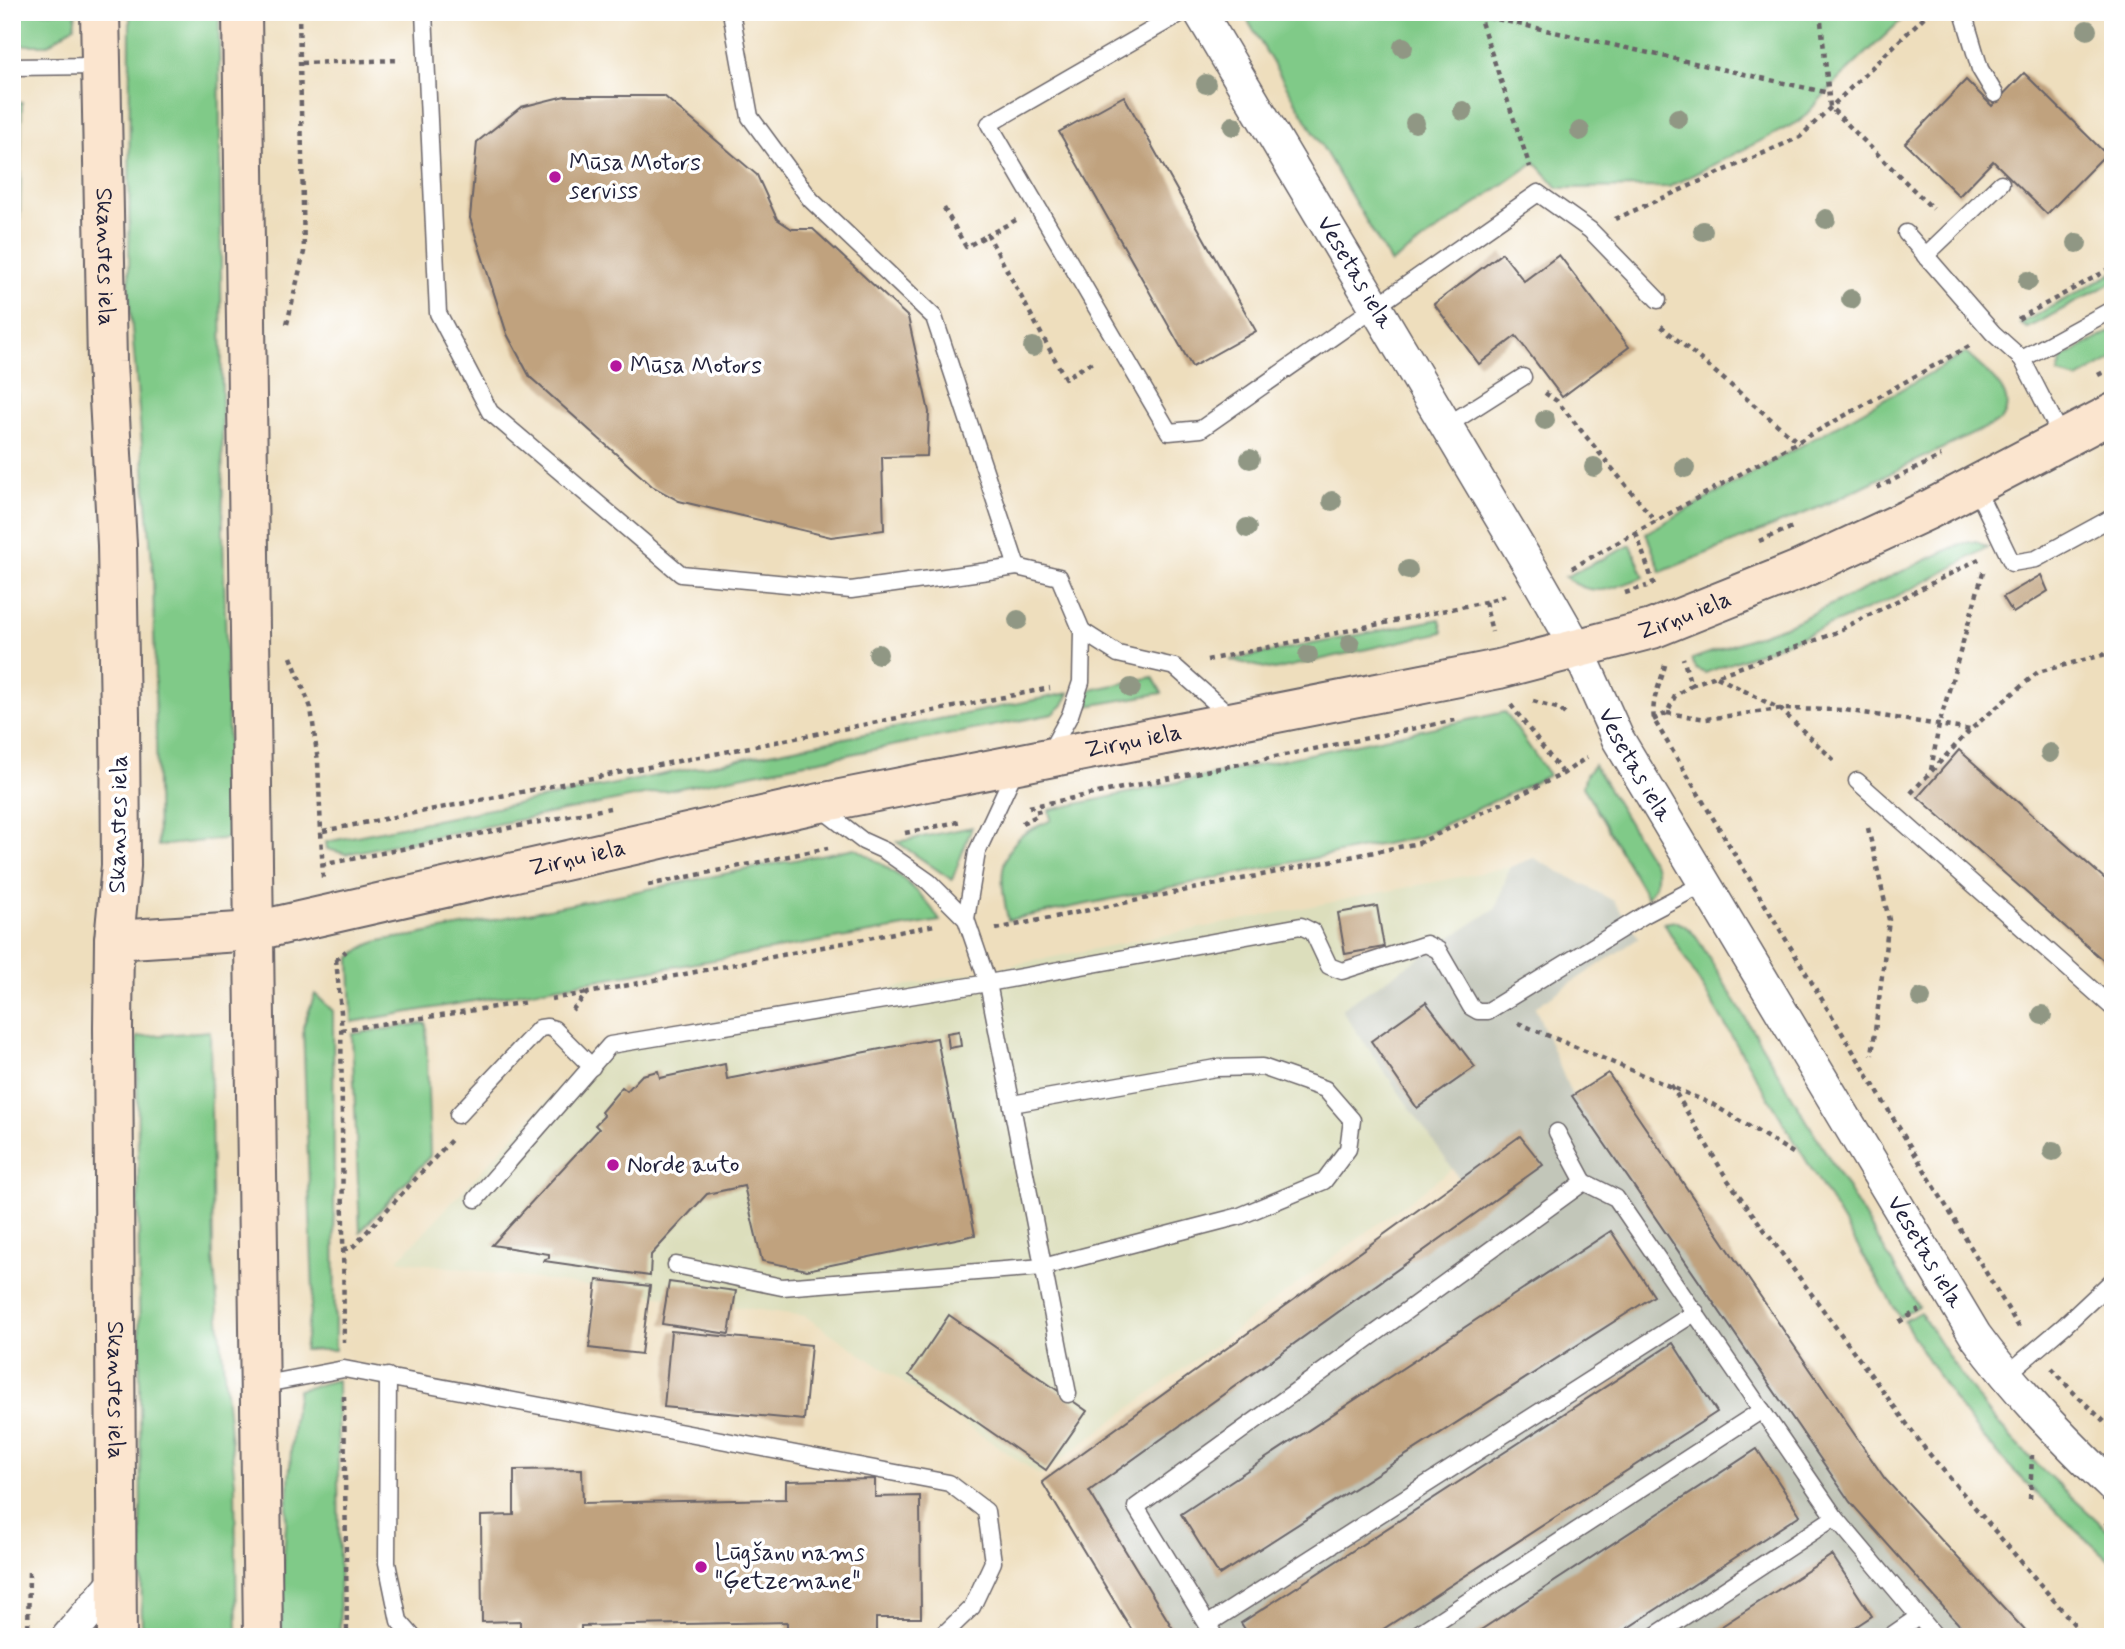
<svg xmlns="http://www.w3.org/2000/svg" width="2125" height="1649" viewBox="0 0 2125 1649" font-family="Mynerve,sans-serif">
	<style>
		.built { fill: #dcdebc }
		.industrial { fill: #c2c6b9 }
		.green { fill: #80ca88; stroke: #517662; stroke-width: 2 }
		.building { fill: #c0a27e }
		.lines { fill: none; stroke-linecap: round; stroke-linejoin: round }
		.service-casing { stroke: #696468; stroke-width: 19 }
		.minor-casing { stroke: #696468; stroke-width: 35 }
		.secondary-casing { stroke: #696468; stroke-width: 42 }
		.path { stroke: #696468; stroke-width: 4.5; stroke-dasharray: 5 5; stroke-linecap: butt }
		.service { stroke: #fff; stroke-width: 16 }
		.minor { stroke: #fff; stroke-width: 32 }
		.secondary { stroke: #fbe5cf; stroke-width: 38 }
		.tree { fill: #909784 }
		.poi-dot { fill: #b5179e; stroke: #fff; stroke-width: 2.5 }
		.labels { text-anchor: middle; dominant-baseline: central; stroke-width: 7; stroke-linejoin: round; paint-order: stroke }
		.poi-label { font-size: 24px; fill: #22223b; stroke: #fff; text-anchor: start }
		.street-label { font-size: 24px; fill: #22223b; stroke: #fff }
	</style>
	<rect width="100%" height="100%" fill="#fff"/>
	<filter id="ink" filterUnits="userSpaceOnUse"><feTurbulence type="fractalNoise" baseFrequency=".0143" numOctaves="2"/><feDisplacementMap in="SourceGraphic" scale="14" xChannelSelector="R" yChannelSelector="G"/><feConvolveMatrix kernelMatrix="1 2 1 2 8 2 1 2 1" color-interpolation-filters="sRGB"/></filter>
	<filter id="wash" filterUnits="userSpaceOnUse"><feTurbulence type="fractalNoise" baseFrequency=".00686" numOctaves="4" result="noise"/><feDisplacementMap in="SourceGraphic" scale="28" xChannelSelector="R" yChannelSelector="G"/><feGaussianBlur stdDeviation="1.57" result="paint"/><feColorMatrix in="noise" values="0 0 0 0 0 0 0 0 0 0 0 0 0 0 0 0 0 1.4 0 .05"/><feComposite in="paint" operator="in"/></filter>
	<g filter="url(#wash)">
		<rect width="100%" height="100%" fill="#eedebd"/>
		<path class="built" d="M1510 867 1496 908 1342 1009 1452 1169 1040 1475 805 1316 398 1260 602 1042 926 982Z"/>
		<path class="industrial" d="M1534 858 1614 901 1639 938 1535 1007 1572 1096 1608 1073 1885 1479 2031 1637H1136L1042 1482 1460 1180 1341 1009 1496 908 1510 867Z"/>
		<g class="green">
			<path d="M12 12H76L74 26 48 45H12Z"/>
			<path d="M130 12H219L223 533 231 838 158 846 153 574 129 294Z"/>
			<path d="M1245 12H1910L1839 79 1800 121 1669 187 1558 188 1535 162 1391 263 1245 16Z"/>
			<path d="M12 102H22L12 633Z"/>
			<path d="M2113 273V282L2028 328 2020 324Z"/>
			<path d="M2113 330V359L2077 379 2058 374 2062 358Z"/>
			<path d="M1966 353C1984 371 2022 395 2000 421L1820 507 1661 572 1646 533Z"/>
			<path d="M1976 541 1987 547C1900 602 1801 637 1705 673L1696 669 1692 659 1788 625 1960 544Z"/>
			<path d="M1631 545 1644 577C1613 588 1594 600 1565 577Z"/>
			<path d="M1440 619 1443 632 1274 670 1230 660Z"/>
			<path d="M1153 677 1162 693 1087 706 1090 690Z"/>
			<path d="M1069 693 1063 705 1053 714 346 854 327 849 326 842Z"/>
			<path d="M1505 712 1549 775 1418 837 1008 920C1002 889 995 860 1021 836 1029 829 1042 825 1051 820L1049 810Z"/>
			<path d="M1594 765 1656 868C1657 881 1655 888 1647 897L1583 786 1586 775Z"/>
			<path d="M972 827 952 880 897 842Z"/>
			<path d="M855 848C889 868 920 886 940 921L352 1022 350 959C366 940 388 939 412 936Z"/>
			<path d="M1675 921 1684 925 1696 936 1918 1306 1900 1317 1664 923Z"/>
			<path d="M315 994 333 1011 335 1350H304L313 1292 303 1027Z"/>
			<path d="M426 1023 430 1156 360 1232 352 1034Z"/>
			<path d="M210 1031 213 1257 235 1484 237 1637H142L137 1037Z"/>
			<path d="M1920 1312C1942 1347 1964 1382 1990 1414 2027 1458 2071 1496 2113 1535V1564C2065 1519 2013 1475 1972 1424 1947 1391 1925 1357 1904 1321Z"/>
			<path d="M337 1380 340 1637H282L281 1598 293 1422 298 1390Z"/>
		</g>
		<g id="blocks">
			<g class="building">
				<path d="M2024 73 2106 154 2047 214 1993 161 1959 196 1905 143 1966 80 1992 106Z"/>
				<path d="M565 96H664L757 175 777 219 792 229H813L908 317 929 412 927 456 882 457 884 530 831 537 679 501 652 486 530 377 507 334 470 218 477 142 521 107Z"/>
				<path d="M1124 96 1256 331 1192 367 1059 132Z"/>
				<path d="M1502 253 1524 281 1559 255 1629 347 1562 397 1516 336 1479 364 1434 304Z"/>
				<path d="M2041 575 2048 591 2013 613 2003 597Z"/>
				<path d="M1959 750 2113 886V969L1918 797Z"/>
				<path d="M1377 906 1384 947 1345 954 1338 913Z"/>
				<path d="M1426 1002 1475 1067 1417 1108 1371 1041Z"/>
				<path d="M959 1031 961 1046 949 1048 947 1033Z"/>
				<path d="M937 1038 975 1235 807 1270 762 1261 744 1186 707 1194 651 1255 650 1276 544 1261 545 1259 549 1258V1254L492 1245 599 1129 595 1125 604 1116 601 1112 622 1087 627 1091 642 1075 658 1071 660 1078 725 1064 727 1079Z"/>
				<path d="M1608 1073 1885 1479 2031 1637H1970L1850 1502 1572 1096Z"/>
				<path d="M1520 1136 1543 1165 1089 1491 1178 1637H1136L1042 1482Z"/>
				<path d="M1611 1231 1654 1296 1219 1575 1181 1514Z"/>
				<path d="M597 1280 650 1286 641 1354 589 1348Z"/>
				<path d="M669 1282 736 1291 729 1334 662 1324Z"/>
				<path d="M949 1315 1087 1411 1046 1470 909 1375Z"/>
				<path d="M671 1331 811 1345 804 1420 664 1407Z"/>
				<path d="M1673 1343 1717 1412 1371 1637H1250L1241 1623Z"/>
				<path d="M1757 1449 1800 1515 1614 1637H1470Z"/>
				<path d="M582 1469 583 1503 786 1499V1481L875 1479V1497L920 1496 921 1618H876V1637H787V1622L581 1626V1637H520V1621L482 1622 481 1516 514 1515V1470Z"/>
				<path d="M1832 1555 1872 1616 1840 1637H1705Z"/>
			</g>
		</g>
	</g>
	<g filter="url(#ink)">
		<use href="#blocks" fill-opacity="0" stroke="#696468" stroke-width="2"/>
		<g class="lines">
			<defs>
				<g id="service">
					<path d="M424 12 438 313 490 412 681 574 851 590 1017 567 1059 577 1082 631 1081 682 1070 715 1048 755"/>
					<path d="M731 12 750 117 811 200 934 317 1017 567"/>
					<path d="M1183 12 989 124 1169 432 1201 429 1538 193 1590 230 1658 300"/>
					<path d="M1963 12 1980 69 1995 94"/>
					<path d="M12 67 100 66"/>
					<path d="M1906 233 1993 333 2022 359"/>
					<path d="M1925 256 2001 183"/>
					<path d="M1446 426 1523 377"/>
					<path d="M2063 439 2022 359 2113 309"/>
					<path d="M1975 486 2012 563 2036 559 2113 517"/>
					<path d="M1082 631 1118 654 1175 667 1234 719"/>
					<path d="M1857 781 2113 1008"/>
					<path d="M819 807 863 841 885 851 929 882 966 919 988 983 1068 1394"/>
					<path d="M966 919 977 852 1017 766"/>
					<path d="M458 1115 540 1028 547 1027 554 1029 592 1067"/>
					<path d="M1557 1132 1584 1182"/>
					<path d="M476 1199 610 1045 988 983 1301 926 1313 932 1329 966 1342 971 1426 944 1438 950 1471 1007 1478 1011H1488L1646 914 1705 883"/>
					<path d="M676 1265 782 1287 1043 1267 1240 1216 1324 1181 1348 1149 1352 1120 1325 1089 1262 1067 1216 1068 1012 1104"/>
					<path d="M388 1376 387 1563 399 1621 413 1637"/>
					<path d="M2005 1376 2064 1326 2113 1280"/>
					<path d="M260 1385 344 1369 949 1483 986 1511 993 1562 972 1607 941 1637"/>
					<path d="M1208 1624 1696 1312"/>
					<path d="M1215 1637 1136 1507 1584 1182 1616 1198 1835 1517 1936 1637"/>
					<path d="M1413 1637 1762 1410"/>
					<path d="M1653 1637 1835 1517"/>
					<path d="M1889 1637 1918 1617"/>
				</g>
				<g id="minor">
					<path id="s1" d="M1200 12 1541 585 1577 648 1618 739 1975 1335C2016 1391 2063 1439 2113 1487"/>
					<path d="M68 1637 117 1579"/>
				</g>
				<g id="secondary">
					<path id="s2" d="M100 12 107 362 117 545 120 717 121 866 114 940 113 1028 117 1637"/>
					<path d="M242 12 263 1637"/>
					<path id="s3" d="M114 940 255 931 815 804 1499 669 1652 629 1799 570 1930 509 2113 413"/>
				</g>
			</defs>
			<use href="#service" class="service-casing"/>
			<use href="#minor" class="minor-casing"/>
			<use href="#secondary" class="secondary-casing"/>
			<g class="path">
				<path d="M1820 12 1830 107 1933 209"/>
				<path d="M1478 13 1530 167"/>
				<path d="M1478 15 1829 93"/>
				<path d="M301 63 401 60"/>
				<path d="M944 208 966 247 988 235"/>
				<path d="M1615 219 1800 137 1926 15 1935 12"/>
				<path d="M1016 220 988 235 1065 378 1096 360"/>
				<path d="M2018 319 2113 267"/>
				<path d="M287 324 304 252 299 12"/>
				<path d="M1661 326 1799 443"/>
				<path d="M2098 375 2113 367"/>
				<path d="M1545 393 1557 401 1656 522"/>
				<path d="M1877 488 1941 456"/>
				<path d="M1636 533 1655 588"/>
				<path d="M1759 541 1793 527"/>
				<path d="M1572 568 1971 345"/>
				<path d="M1625 593 1647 586"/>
				<path d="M1485 602 1492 632"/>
				<path d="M291 657 311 708 318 762 323 878"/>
				<path d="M1207 660 1485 602 1506 595"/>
				<path d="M1665 665C1660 687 1651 697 1654 720L2020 1329"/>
				<path d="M1717 677 1780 709 1837 763"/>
				<path d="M1691 685 1830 635 1981 558"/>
				<path d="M1533 701 1560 709 1566 715"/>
				<path d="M1511 705 1563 774"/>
				<path d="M1667 713 1706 719 1780 709 1845 710 1970 730"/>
				<path d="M1653 720 1667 713 1675 696 1691 685 1683 658"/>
				<path d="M1931 770 1939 725 1984 569"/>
				<path d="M1911 793 1970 730 2038 672 2106 654 2113 650"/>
				<path d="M1029 807 1456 720"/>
				<path d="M1022 823 1039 815 1037 805"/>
				<path d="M1868 828 1889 920 1872 1055"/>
				<path d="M323 831 1050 688"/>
				<path d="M905 833 962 821"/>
				<path d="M321 865 610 808"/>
				<path d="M648 885 828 848"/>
				<path d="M996 929 1419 843 1563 774 1587 757"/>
				<path d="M336 959 341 1012 344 1342"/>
				<path d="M336 960 346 951"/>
				<path d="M551 999 587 993"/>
				<path d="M572 1010 588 993 935 925"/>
				<path d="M1518 1023 1712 1104 1793 1153"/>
				<path d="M341 1030 528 1002"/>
				<path d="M1671 1085 1727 1179 1926 1450 2085 1637"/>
				<path d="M343 1249 352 1248 452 1139"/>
				<path d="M1899 1322 1919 1310"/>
				<path d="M2052 1368 2071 1390 2113 1430"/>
				<path d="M344 1396 347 1637"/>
				<path d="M2030 1499 2032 1455"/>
				<path d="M2105 1522 2113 1528"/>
				<path d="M28 1637 29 1572"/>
			</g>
			<use href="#service" class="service"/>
			<use href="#minor" class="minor"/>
			<use href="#secondary" class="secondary"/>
		</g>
		<g class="tree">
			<circle cx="2087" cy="30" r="10"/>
			<circle cx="1403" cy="47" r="10"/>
			<circle cx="1206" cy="84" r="10"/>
			<circle cx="1463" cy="111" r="10"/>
			<circle cx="1678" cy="118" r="10"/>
			<circle cx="1415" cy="123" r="10"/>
			<circle cx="1233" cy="126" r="10"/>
			<circle cx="1580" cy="131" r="10"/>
			<circle cx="1826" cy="219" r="10"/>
			<circle cx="1703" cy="231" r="10"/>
			<circle cx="2077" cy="243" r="10"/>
			<circle cx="2028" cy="281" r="10"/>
			<circle cx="1851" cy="299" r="10"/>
			<circle cx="1033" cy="347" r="10"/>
			<circle cx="1545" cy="420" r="10"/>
			<circle cx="1250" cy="459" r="10"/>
			<circle cx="1594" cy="467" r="10"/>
			<circle cx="1685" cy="468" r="10"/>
			<circle cx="1332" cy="501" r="10"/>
			<circle cx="1247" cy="528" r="10"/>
			<circle cx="1408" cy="570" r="10"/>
			<circle cx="1018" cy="620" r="10"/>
			<circle cx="1350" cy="644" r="10"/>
			<circle cx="878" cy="654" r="10"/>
			<circle cx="1308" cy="655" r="10"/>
			<circle cx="1131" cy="688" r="10"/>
			<circle cx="2050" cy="753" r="10"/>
			<circle cx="1921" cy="998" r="10"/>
			<circle cx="2042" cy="1015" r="10"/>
			<circle cx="2053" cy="1151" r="10"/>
		</g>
	</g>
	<g class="poi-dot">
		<circle cx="555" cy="177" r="7"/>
		<circle cx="616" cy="366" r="7"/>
		<circle cx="613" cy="1165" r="7"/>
		<circle cx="701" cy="1567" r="7"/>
	</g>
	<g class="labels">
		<g class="poi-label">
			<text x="569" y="163">Mūsa Motors<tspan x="569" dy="28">serviss</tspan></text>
			<text x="630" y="366">Mūsa Motors</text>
			<text x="627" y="1165">Norde auto</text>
			<text x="715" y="1553">Lūgšanu nams<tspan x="715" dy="28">"Ģetzemane"</tspan></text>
		</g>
		<g class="street-label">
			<text stroke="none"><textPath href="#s2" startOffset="245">Skanstes iela</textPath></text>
			<text stroke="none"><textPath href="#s1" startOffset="303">Vesetas iela</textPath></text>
			<text stroke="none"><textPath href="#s3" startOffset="1606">Zirņu iela</textPath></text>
			<text stroke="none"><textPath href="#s3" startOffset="1040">Zirņu iela</textPath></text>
			<text stroke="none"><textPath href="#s1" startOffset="870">Vesetas iela</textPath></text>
			<text transform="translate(119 824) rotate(-89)">Skanstes iela</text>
			<text stroke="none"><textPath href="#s3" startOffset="472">Zirņu iela</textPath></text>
			<text stroke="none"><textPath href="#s1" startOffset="1437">Vesetas iela</textPath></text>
			<text stroke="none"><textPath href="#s2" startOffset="1379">Skanstes iela</textPath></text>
		</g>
	</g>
	<rect width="2125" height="1649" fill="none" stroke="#fff" stroke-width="42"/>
</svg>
